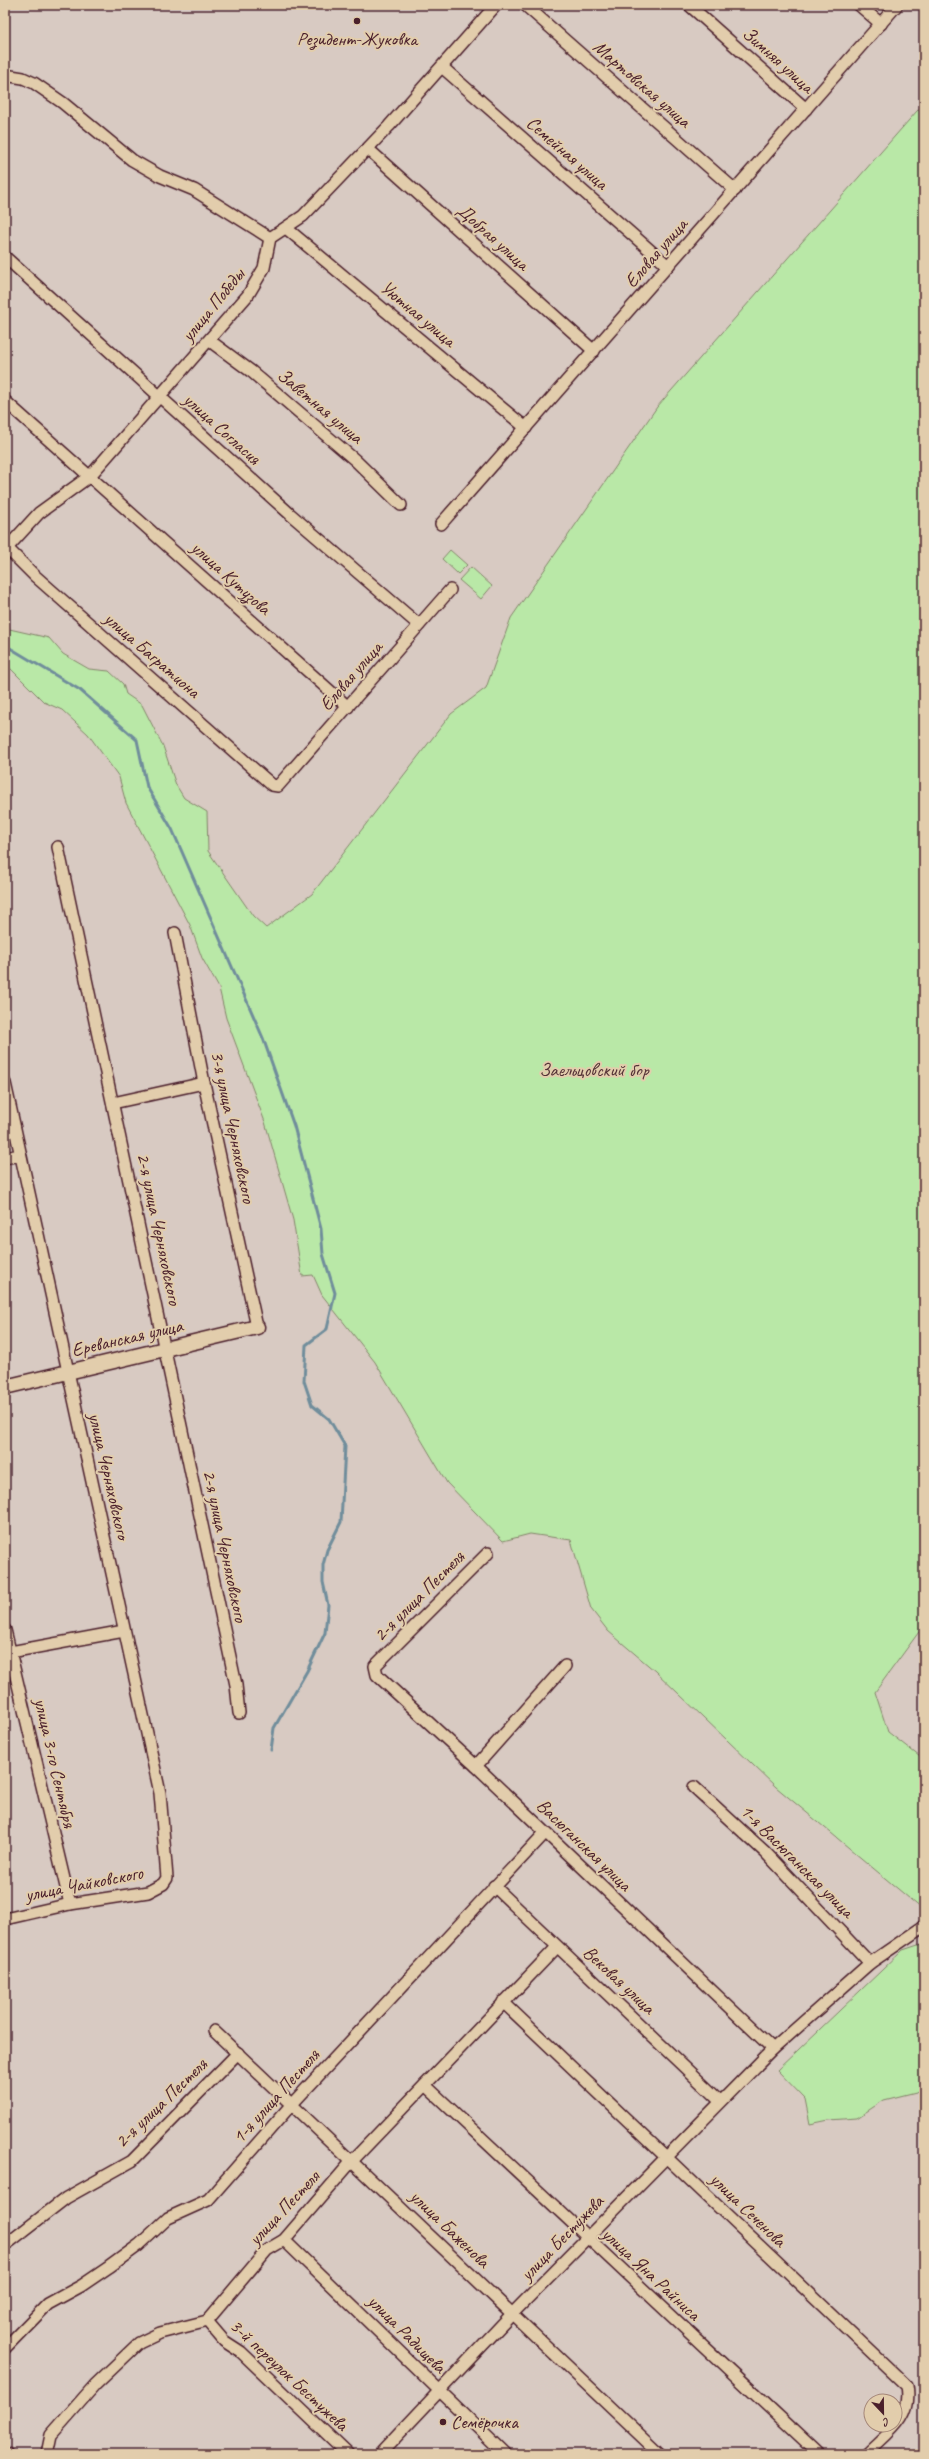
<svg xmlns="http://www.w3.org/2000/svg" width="929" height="2459" viewBox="0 0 929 2459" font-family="Caveat,sans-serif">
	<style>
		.green { fill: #b9e8a7; stroke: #828469 }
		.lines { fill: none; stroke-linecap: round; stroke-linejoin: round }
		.stream { stroke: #6f8d9b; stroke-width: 3 }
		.minor-casing { stroke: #4a1f2b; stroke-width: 14 }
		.tertiary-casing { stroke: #4a1f2b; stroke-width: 17 }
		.minor { stroke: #e2cdac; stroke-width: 11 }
		.tertiary { stroke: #e2cdac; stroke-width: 14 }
		.poi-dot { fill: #4a1f2b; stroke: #e2cdac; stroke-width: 1.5 }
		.labels { text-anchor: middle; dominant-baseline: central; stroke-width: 4; stroke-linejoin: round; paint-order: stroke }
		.poi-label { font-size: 19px; fill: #4a1f2b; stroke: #e2cdac }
		.street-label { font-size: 19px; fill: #4a1f2b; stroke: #e2cdac }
		.park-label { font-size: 19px; fill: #553337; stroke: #e2cdac }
	</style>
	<rect width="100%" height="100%" fill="#d8cac2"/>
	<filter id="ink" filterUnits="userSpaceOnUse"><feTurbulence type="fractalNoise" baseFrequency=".025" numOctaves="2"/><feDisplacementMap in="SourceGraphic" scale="8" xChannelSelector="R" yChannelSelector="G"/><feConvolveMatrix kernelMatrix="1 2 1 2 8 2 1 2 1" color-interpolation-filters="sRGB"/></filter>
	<g filter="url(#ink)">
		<g class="green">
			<path d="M924 103V1625L875 1692 888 1732 924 1760V1907L922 1909 776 1787 655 1671 608 1631 591 1609 571 1540 530 1534 503 1541 447 1483 375 1362 322 1295 313 1275 302 1276 293 1220 265 1122 226 1018 219 988 202 958 190 925 126 803 119 777 88 734 62 710 44 702 5 663V628L49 638 63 654 89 669 109 671 123 684 126 694 142 705 163 746 176 785 184 798 207 812 208 851 253 916 266 928 312 894 451 714 486 688 511 618 657 407Z"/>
			<path d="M450 550 467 565 458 574 442 559Z"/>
			<path d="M471 567 492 586 481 599 459 580Z"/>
			<path d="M924 1943V2086L916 2092 884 2100 857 2118 829 2120 810 2124 805 2099 777 2070 903 1950Z"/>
		</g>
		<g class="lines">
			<path class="stream" d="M5 645 80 690 137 740 147 787 172 829 263 1038 294 1126 321 1229 323 1254 335 1293 327 1329 306 1345 304 1381 312 1405 329 1419 345 1446 341 1522 327 1550 323 1565V1582L328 1605 325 1633 307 1671 274 1728 271 1750"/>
			<defs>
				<g id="minor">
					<path d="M525 5 735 190"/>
					<path d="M689 5 806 109"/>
					<path d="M859 5 881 24"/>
					<path d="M442 67 668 266"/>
					<path d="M5 75 23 78 34 83 63 103 132 160 160 176 194 190 270 238"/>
					<path d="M368 149 594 351"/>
					<path d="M286 228 526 428"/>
					<path d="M5 257 290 514 419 625"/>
					<path d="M210 341 252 372 355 460 401 505"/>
					<path d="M5 401 348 707"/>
					<path d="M441 524 897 5"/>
					<path d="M5 546 35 576 272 785 278 786 450 590"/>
					<path d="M7 548 39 513 90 476 248 295 264 268 270 238 303 216 389 126 496 5"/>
					<path d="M58 847 236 1685 239 1713"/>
					<path d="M175 933 204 1083 257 1327"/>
					<path d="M5 1083 160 1793 167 1878 163 1884 148 1892 70 1904 5 1919"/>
					<path d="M113 1103 204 1083"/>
					<path d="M5 1158 20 1155"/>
					<path d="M488 1553 375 1666 377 1675 476 1766 773 2049"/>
					<path d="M5 1630 70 1904"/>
					<path d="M5 1653 124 1631"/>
					<path d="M476 1766 565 1666"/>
					<path d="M694 1787 765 1852 870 1963"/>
					<path d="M494 1886 720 2101"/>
					<path d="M503 2002 907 2386C913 2418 888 2433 867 2454"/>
					<path d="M214 2031 660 2454"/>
					<path d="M425 2085 819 2454"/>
					<path d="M284 2240 505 2454"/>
					<path d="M8 2243 66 2198 132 2161 238 2053"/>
					<path d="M207 2321 224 2341 241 2352 348 2454"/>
					<path d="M5 2348 48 2304 81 2286 109 2267 139 2245 168 2218 208 2200 292 2104 545 1833"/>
					<path d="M5 2453 7 2454"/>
					<path d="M47 2454 51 2435 95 2385 139 2343 160 2333 207 2321 267 2250 284 2240 352 2161 557 1947"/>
					<path d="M380 2454 512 2314 773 2049 870 1963 924 1926"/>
				</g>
				<path id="tertiary" d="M5 1387 257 1327"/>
			</defs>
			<use href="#minor" class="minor-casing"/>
			<use href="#tertiary" class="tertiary-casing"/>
			<use href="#minor" class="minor"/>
			<use href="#tertiary" class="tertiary"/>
		</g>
	</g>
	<g class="poi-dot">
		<circle cx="357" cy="21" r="4"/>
		<circle cx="443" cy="2422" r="4"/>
	</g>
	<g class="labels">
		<g class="poi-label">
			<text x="357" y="39">Резидент-Жуковка</text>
			<text x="451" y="2422" text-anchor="start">Семёрочка</text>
		</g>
		<g class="street-label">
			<text transform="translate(778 60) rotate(42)">Зимняя улица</text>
			<text transform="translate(642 84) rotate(41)">Мартовская улица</text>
			<text transform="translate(567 153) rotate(41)">Семейная улица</text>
			<text transform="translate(493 237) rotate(42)">Добрая улица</text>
			<text transform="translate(656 253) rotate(-49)">Еловая улица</text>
			<text transform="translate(213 305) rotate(-51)">улица Победы</text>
			<text transform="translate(418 314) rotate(40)">Уютная улица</text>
			<text transform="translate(320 406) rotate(40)">Заветная улица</text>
			<text transform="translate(222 429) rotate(42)">улица Согласия</text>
			<text transform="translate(231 578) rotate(42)">улица Кутузова</text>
			<text transform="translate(152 655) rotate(41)">улица Багратиона</text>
			<text transform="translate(351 676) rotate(-49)">Еловая улица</text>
			<text transform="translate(233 1127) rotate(78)">3-я улица Черняховского</text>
			<text transform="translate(159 1229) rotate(78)">2-я улица Черняховского</text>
			<text transform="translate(127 1338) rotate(-13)">Ереванская улица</text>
			<text transform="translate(109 1476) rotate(77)">улица Черняховского</text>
			<text transform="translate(225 1546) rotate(78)">2-я улица Черняховского</text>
			<text transform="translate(419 1596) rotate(-45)">2-я улица Пестеля</text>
			<text transform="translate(55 1763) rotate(77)">улица 3-го Сентября</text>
			<text transform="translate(584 1845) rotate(44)">Васюганская улица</text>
			<text transform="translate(797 1861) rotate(45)">1-я Васюганская улица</text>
			<text transform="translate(84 1884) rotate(-11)">улица Чайковского</text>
			<text transform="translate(619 1980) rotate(43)">Вековая улица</text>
			<text transform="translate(276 2096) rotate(-48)">1-я улица Пестеля</text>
			<text transform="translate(161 2103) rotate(-44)">2-я улица Пестеля</text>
			<text transform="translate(284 2208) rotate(-47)">улица Пестеля</text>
			<text transform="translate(748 2210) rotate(44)">улица Сеченова</text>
			<text transform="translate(450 2229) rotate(44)">улица Баженова</text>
			<text transform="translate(562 2238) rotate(-46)">улица Бестужева</text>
			<text transform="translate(651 2274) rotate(43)">улица Яна Райниса</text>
			<text transform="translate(407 2334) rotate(45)">улица Радищева</text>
			<text transform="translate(289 2375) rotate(43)">3-й переулок Бестужева</text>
		</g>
		<g class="park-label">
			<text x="594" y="1070">Заельцовский бор</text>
		</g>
	</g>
	<rect width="929" height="2459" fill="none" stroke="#e2cdac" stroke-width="20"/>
	<rect x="10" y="10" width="909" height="2439" fill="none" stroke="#4a1f2b" stroke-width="1.5" filter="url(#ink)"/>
	<g transform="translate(883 2413) rotate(158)"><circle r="19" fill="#e2cdac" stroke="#a58778"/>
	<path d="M0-3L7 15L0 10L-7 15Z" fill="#4a1f2b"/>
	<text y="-6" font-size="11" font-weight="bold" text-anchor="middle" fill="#4a1f2b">С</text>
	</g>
</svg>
